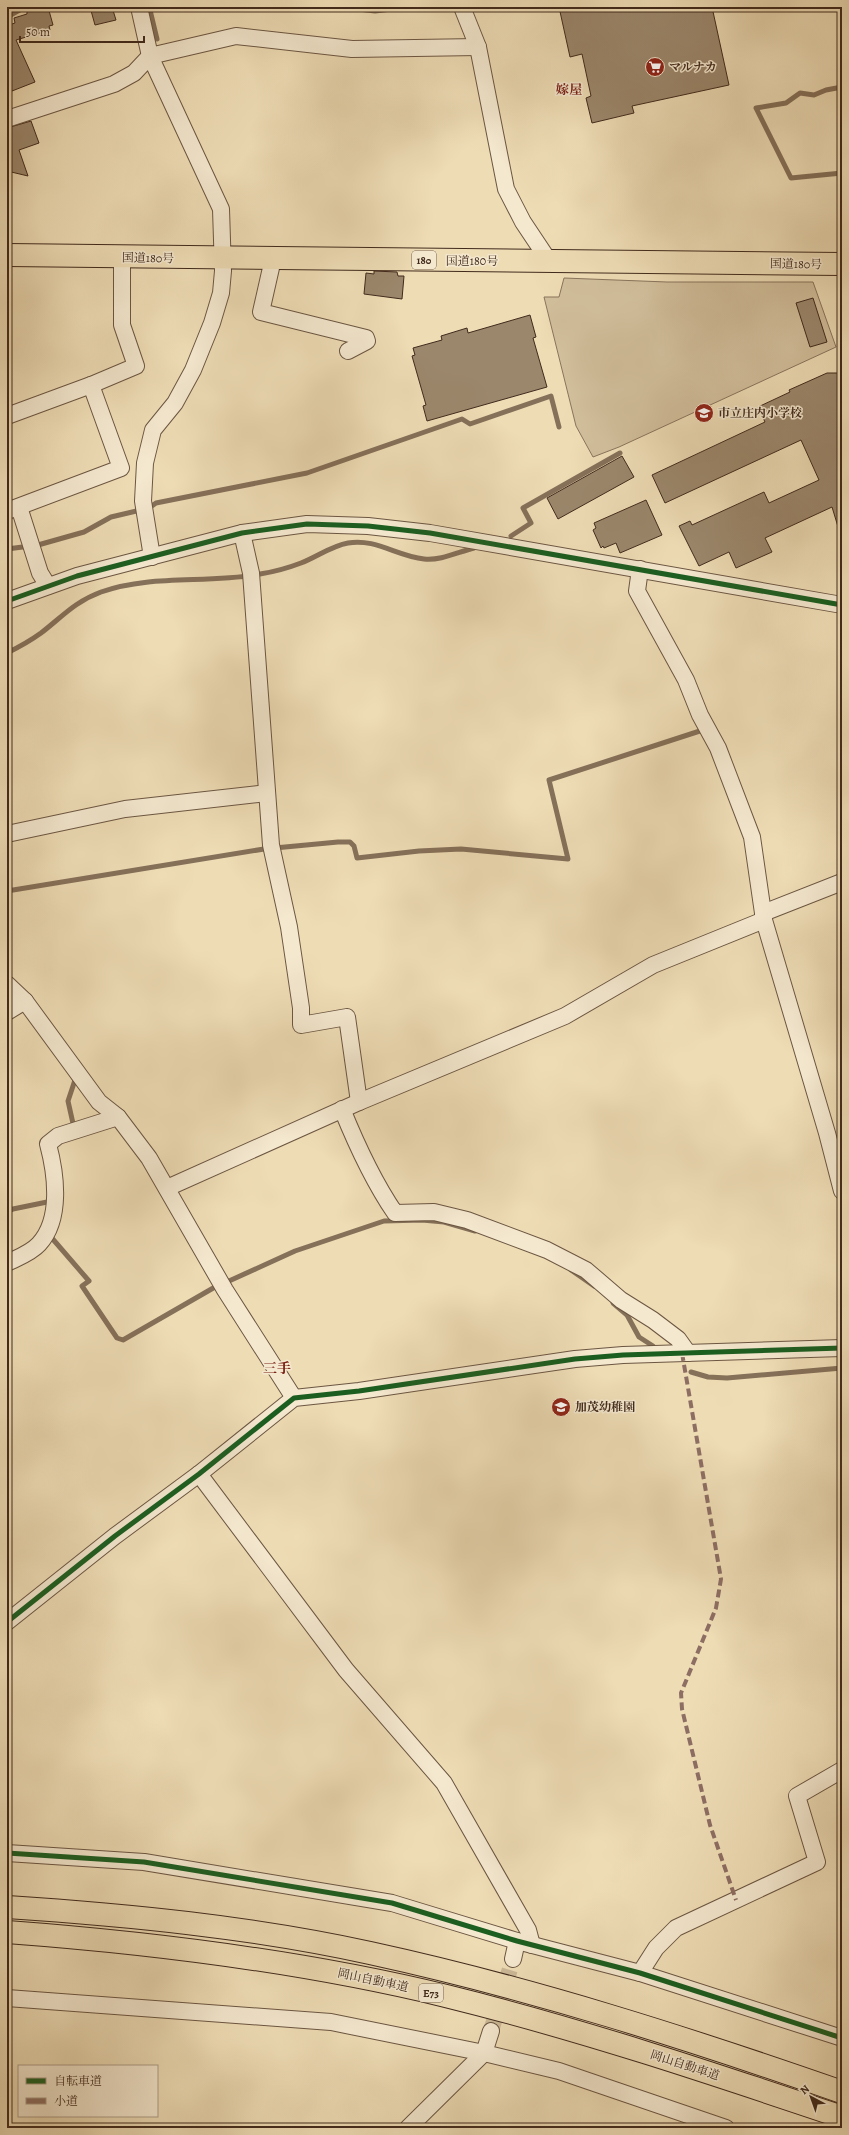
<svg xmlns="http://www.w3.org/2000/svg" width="849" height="2135" viewBox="0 0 849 2135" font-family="Alegreya,'Noto Serif JP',serif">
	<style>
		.green { fill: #d1be9b; stroke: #89745c }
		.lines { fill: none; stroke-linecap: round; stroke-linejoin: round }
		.stream { stroke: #857059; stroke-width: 5 }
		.building { fill: #9b876c; stroke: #412a1c }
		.minor-tunnel { stroke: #cbb896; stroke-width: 16; stroke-dasharray: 16 8; stroke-linecap: butt }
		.minor-casing { stroke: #6c5642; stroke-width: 18 }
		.trunk-casing { stroke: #412a1c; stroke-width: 24 }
		.motorway-casing { stroke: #412a1c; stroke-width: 24 }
		.minor { stroke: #f4e8cf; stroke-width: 16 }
		.trunk { stroke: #eedcb5; stroke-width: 22 }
		.motorway { stroke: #eedcb5; stroke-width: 22 }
		.quiet { stroke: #8d6e63; stroke-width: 4; stroke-dasharray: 8 4; stroke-linecap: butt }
		.cycleway-casing { stroke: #f4e8cf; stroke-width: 8 }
		.cycleway { stroke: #1b5e20; stroke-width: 5 }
		.labels { text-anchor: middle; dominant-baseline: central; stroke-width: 3; stroke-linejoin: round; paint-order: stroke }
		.shield { fill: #f4e8cf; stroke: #776352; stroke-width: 1 }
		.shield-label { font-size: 11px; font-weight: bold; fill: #412a1c }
		.poi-label { font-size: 12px; font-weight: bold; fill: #412a1c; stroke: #f4e8cf; text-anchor: start }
		.street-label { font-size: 12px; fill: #412a1c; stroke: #f4e8cf }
		.neighbourhood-label { font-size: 13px; font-weight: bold; fill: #7a1f14; stroke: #f4e8cf }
		.quarter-label { font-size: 14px; font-weight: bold; fill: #7a1f14; stroke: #f4e8cf }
	</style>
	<rect width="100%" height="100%" fill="#eedcb5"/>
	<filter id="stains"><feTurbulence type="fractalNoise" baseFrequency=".005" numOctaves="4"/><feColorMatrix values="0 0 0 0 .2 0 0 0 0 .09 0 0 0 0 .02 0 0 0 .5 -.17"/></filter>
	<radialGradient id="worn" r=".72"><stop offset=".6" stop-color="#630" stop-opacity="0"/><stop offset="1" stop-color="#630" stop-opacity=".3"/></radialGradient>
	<path class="green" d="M564 278 667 282H813L836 347 619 447 593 457 576 426 544 297H559Z"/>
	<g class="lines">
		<g class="stream">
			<path d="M342 7 375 11 408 7"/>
			<path d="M150 8V10L168 7"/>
			<path d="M150 10 157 39"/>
			<path d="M7 17 25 7"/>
			<path d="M842 87 826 90 814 95 800 93 786 103 756 108 791 178 842 173"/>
			<path d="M511 536 531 523 523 508 620 453"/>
			<path d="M7 549 38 545 84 532 111 517 149 508 156 503 307 473 462 419 470 424 551 396 559 427"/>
			<path d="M7 653C19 647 30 641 41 633 62 617 74 602 101 592 152 574 207 584 260 574 273 572 288 568 301 563 317 557 331 546 348 543 375 538 397 556 424 559 440 561 458 552 474 548"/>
			<path d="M7 891 264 849 338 842H350L354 846 357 858 419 851 461 849 568 859 549 780 706 729"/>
			<path d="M73 1077 75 1080 68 1101 74 1128"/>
			<path d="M7 1212 13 1209 52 1201"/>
			<path d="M51 1234V1237L89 1281 82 1286 117 1338 123 1340 215 1287"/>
			<path d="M571 1270 594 1286"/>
			<path d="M229 1281 295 1251 384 1221 422 1220 444 1222 475 1231"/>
			<path d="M613 1303 627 1315 639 1337 653 1346"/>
			<path d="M691 1372 708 1377 727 1378 842 1368"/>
		</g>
	</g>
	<g class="building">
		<path d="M33 7H48L53 25 49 26 50 30 16 40 35 82 12 91 7 81V20L9 25 15 23 14 18 27 14V11Z"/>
		<path d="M90 7H112L116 20 95 25Z"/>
		<path d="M559 7H712L729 85 632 106 634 113 592 123 586 98 591 96 582 54 570 57Z"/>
		<path d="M31 121 39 143 19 150 28 176 7 171V128Z"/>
		<path d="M374 271 397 272 398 276H404L402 299 364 294 366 273 374 274Z"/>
		<path d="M813 298 827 342 810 347 796 303Z"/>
		<path d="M530 315 536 337 533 338 547 387 427 421 423 406 426 405 412 356 415 355 413 348 442 340 441 336 467 328 468 333Z"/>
		<path d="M827 373H839L842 380V529L839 530 832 507 765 538 772 552 736 568 729 552 699 566 679 526 690 521 692 525 764 492 769 503 819 480 801 440 665 503 652 475 765 422 758 407 790 392 789 390Z"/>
		<path d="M622 456 634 477 558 519 547 498Z"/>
		<path d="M646 500 662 535 620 553 616 543 604 548 603 546 601 548 593 530 596 528 594 523Z"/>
	</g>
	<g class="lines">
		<path class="minor-tunnel" d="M491 2031 513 1959"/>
		<defs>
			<g id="minor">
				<path d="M139 7 150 56 236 36 352 49 478 47"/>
				<path d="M462 7 478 47 506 189 523 222 549 261"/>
				<path d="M7 119 114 84 134 73 150 56 221 209 223 271 221 293 212 323 193 370 175 403 153 430 145 463 143 501 152 557"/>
				<path d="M273 259 261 312 366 338 367 341 348 351"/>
				<path d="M7 416 91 385 136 366 122 325V258"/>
				<path d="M19 507 40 573 48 586"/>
				<path d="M7 511 121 468 91 385"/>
				<path d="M242 533 251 573 271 845 289 927 301 1008V1025L347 1017 359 1102"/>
				<path d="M640 569 637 591 686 680 700 715 718 748 752 837 764 920 827 1133 842 1191"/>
				<path d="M7 601 77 576 242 533 307 524 368 526 430 533 842 605"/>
				<path d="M7 834 125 809 267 793"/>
				<path d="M763 913 842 882"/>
				<path d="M7 984 25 1001 99 1102 118 1117 149 1158 225 1290 294 1398"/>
				<path d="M7 1012 25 1001"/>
				<path d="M342 1109C357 1146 373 1181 395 1213L434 1212 467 1220 547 1250 586 1270 621 1300 653 1320 678 1339 688 1353"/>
				<path d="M167 1188 359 1102 565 1016 653 965 764 920"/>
				<path d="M7 1263C17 1258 31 1253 39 1244 62 1219 56 1174 48 1144L58 1136 118 1117"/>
				<path d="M199 1474 346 1670 444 1783 528 1930 532 1945"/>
				<path d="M7 1622 115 1536 199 1474 294 1398 359 1391 575 1359 623 1355 842 1348"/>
				<path d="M7 1853 144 1862 392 1903 517 1941 640 1973 842 2038"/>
				<path d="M513 1959 517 1941"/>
				<path d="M640 1973 656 1948 676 1928 817 1862 797 1796 842 1770"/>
				<path d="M7 1998 331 2022 484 2053 559 2071 726 2128"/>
				<path d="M408 2128 484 2053 491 2031"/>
			</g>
			<path id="trunk" d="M7 255 842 264"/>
			<g id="motorway">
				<path d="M7 1907C128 1915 251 1927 370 1953 531 1988 687 2038 842 2092"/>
				<path d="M7 1932C155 1943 302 1961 446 1996 580 2029 711 2073 842 2117"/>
			</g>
		</defs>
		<use href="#minor" class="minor-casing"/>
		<use href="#trunk" class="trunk-casing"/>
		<use href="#motorway" class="motorway-casing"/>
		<use href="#minor" class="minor"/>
		<use href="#trunk" class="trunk"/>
		<use href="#motorway" class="motorway"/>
		<path class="quiet" d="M682 1353 721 1579 716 1608 681 1693 682 1709 710 1825 736 1900"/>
		<defs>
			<g id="cycleway">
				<path d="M7 601 77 576 242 533 307 524 368 526 430 533 842 605"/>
				<path d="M7 1622 115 1536 199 1474 294 1398 359 1391 575 1359 623 1355 842 1348"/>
				<path d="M7 1853 144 1862 392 1903 517 1941 640 1973 842 2038"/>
			</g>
		</defs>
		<use href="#cycleway" class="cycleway-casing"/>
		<use href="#cycleway" class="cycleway"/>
	</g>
	<defs>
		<symbol id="supermarket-disc" viewBox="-11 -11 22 22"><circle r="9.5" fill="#8f2418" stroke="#f4e8cf"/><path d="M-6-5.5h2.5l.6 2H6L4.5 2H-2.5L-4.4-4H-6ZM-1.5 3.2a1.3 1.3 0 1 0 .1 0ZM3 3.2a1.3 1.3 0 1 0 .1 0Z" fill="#fff"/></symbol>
		<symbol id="school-disc" viewBox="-11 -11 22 22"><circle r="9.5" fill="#8f2418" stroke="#f4e8cf"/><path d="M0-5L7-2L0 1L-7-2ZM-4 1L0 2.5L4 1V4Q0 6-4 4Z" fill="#fff"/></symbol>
	</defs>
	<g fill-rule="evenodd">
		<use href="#supermarket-disc" x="644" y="56" width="22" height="22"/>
		<use href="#school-disc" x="693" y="402" width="22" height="22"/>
		<use href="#school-disc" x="550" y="1396" width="22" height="22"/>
	</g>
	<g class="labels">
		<g class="shield">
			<rect x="412" y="251" width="24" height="18" rx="3"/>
			<rect x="419" y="1984" width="24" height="18" rx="3"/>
		</g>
		<g class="shield-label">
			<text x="424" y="260">180</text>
			<text x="431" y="1993">E73</text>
		</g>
		<g class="poi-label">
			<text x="669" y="67">マルナカ</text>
			<text x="718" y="413">市立庄内小学校</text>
			<text x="575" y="1407">加茂幼稚園</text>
		</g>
		<g class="street-label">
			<text transform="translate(148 258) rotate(1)">国道180号</text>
			<text x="472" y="261">国道180号</text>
			<text transform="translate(796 264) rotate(1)">国道180号</text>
			<text transform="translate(373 1980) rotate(12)">岡山自動車道</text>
			<text transform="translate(685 2065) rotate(18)">岡山自動車道</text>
		</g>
		<g class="neighbourhood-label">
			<text x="569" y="89">嫁屋</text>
		</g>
		<g class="quarter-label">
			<text x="277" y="1368">三手</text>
		</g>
	</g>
	<rect width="849" height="2135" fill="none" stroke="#eedcb5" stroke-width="24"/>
	<rect x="8" y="8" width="833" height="2119" fill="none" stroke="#412a1c" stroke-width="2"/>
	<rect x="12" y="12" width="825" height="2111" fill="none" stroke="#412a1c"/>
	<rect x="18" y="2065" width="140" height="52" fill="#f4e8cf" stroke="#ac9c87"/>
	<rect x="26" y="2078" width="20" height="6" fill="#1b5e20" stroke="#ac9c87"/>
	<text x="54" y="2085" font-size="12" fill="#412a1c">自転車道</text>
	<rect x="26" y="2098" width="20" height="6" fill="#8d6e63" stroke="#ac9c87"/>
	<text x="54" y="2105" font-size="12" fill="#412a1c">小道</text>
	<g transform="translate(811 2097) rotate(319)" stroke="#f4e8cf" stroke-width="3" paint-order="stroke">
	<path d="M0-3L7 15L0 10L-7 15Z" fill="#412a1c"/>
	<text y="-6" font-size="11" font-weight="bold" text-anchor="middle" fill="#412a1c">N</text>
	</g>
	<path d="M20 36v6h124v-6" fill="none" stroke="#412a1c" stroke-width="2"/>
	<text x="26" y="36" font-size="12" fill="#412a1c" stroke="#f4e8cf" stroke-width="3" paint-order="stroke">50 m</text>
	<rect width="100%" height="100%" filter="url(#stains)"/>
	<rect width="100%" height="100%" fill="url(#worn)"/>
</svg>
